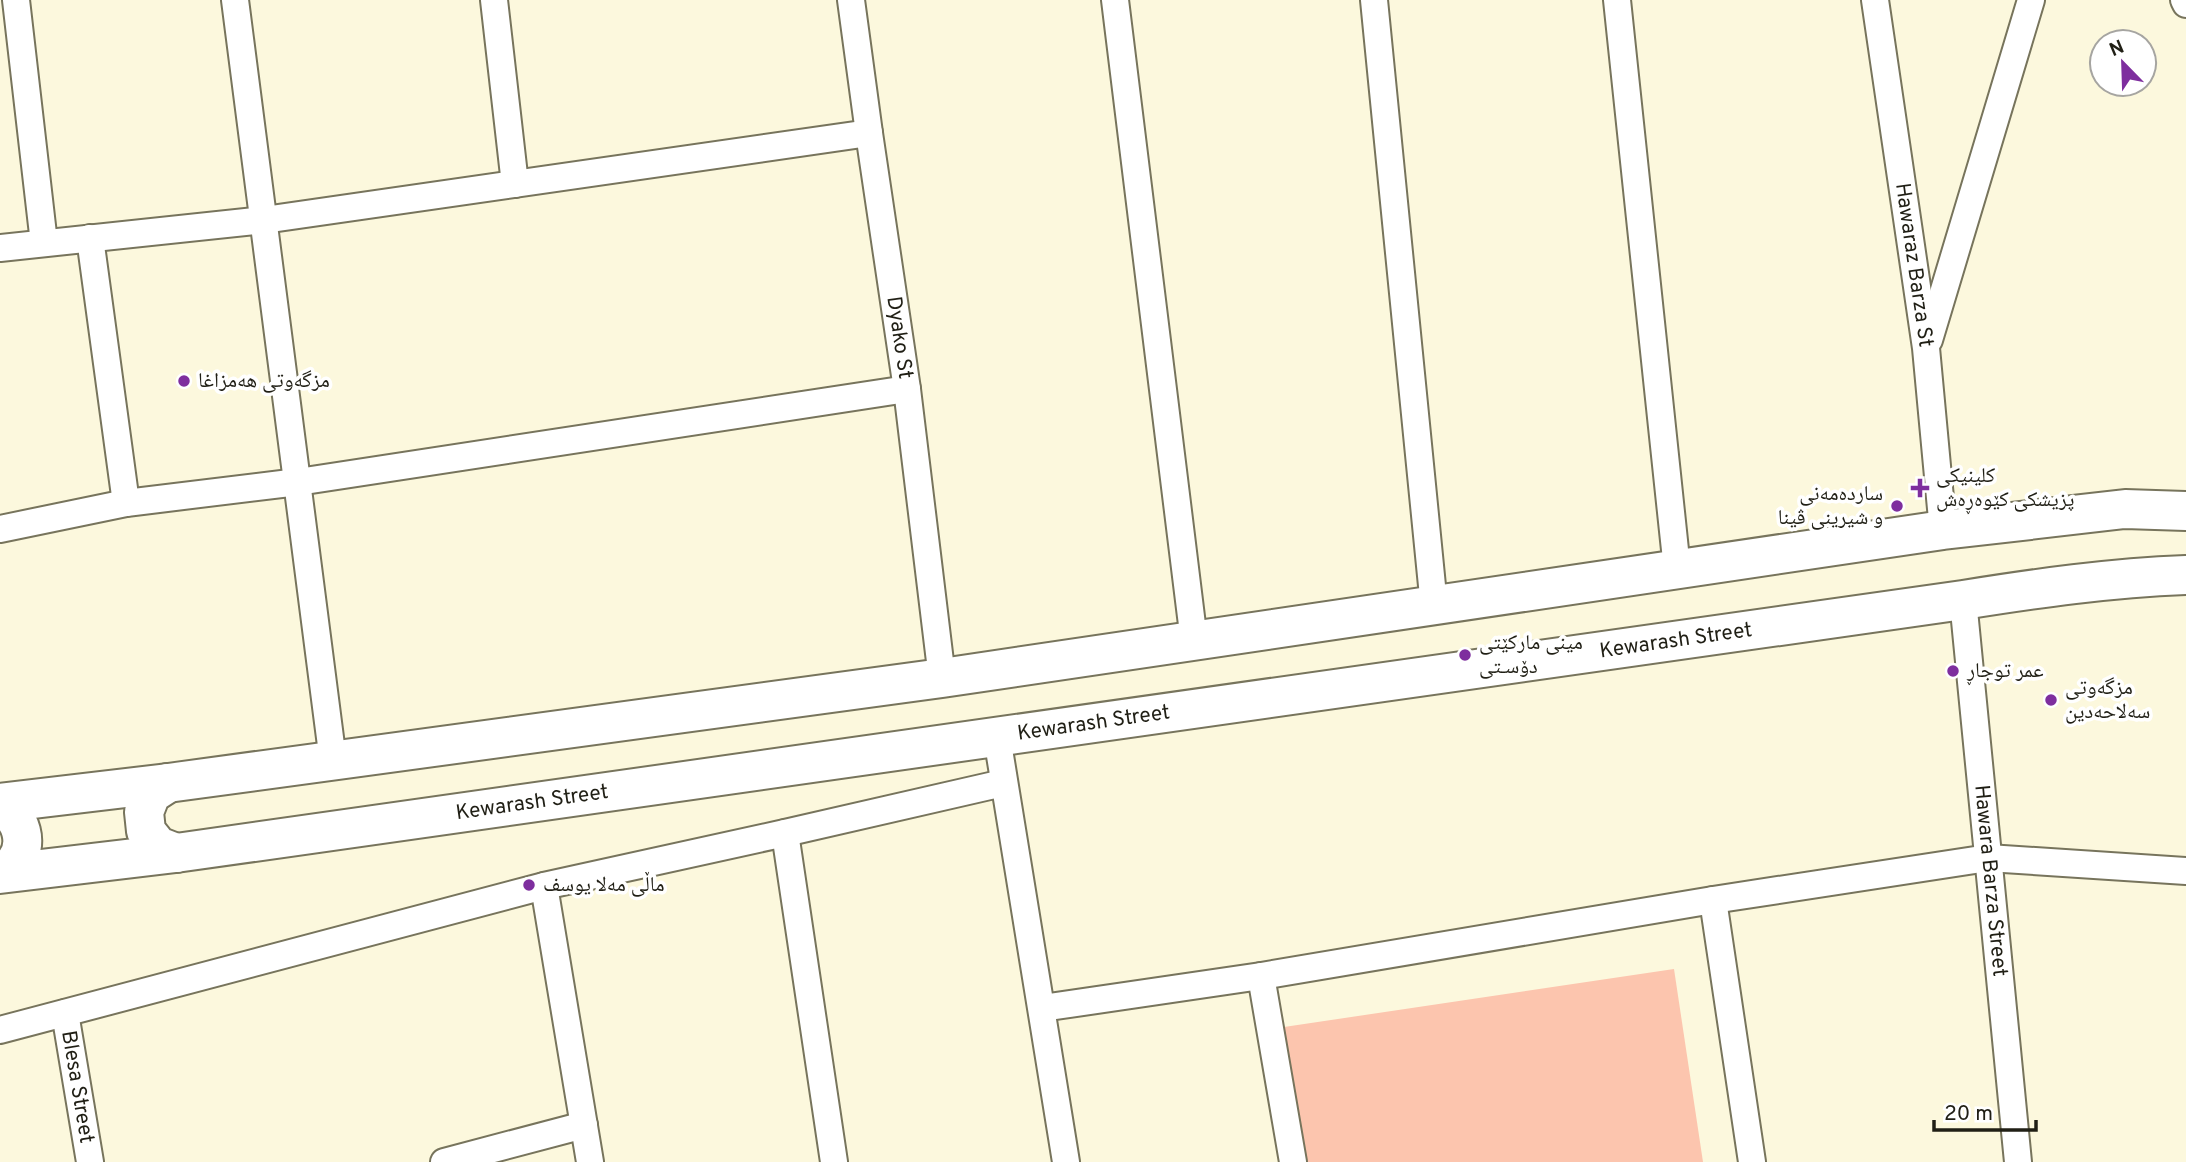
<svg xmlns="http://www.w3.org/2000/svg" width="2186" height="1162" viewBox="0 0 2186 1162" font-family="Overpass,'Noto Naskh Arabic',sans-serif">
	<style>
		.green { fill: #fcc5ae }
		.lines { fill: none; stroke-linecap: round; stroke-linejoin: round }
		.minor-casing { stroke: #77745c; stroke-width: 30 }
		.secondary-casing { stroke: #77745c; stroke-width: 42 }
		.minor { stroke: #fff; stroke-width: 26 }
		.secondary { stroke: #fff; stroke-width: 38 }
		.poi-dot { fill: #7e2e9e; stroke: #fff; stroke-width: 2.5 }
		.labels { text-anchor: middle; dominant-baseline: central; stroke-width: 7; stroke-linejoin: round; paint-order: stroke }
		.street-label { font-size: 21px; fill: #201f15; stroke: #fff }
		.poi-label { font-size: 21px; fill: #201f15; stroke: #fff; text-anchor: start }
	</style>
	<rect width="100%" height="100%" fill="#fcf8dd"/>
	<path class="green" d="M1674 969 1703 1162H1304L1284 1027Z"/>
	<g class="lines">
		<defs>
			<g id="minor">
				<path d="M16 0 44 243"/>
				<path d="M235 0 333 761"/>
				<path d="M494 0 515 184"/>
				<path id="s1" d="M851 0 869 133 907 389 942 678"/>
				<path d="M1115 0 1194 641"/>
				<path d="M1374 0 1434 606"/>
				<path d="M1617 0 1677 569"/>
				<path id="s2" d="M1875 0 1926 348 1943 530"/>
				<path d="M2184 0 2186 4"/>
				<path d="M90 238 126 503"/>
				<path d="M0 248 264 220 869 133"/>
				<path d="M1929 340 2031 0"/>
				<path d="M0 529 126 503 298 482 907 389"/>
				<path id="s3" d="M1963 600 2018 1162"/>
				<path d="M997 737 1066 1162"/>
				<path d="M785 833 834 1162"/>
				<path d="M544 886 590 1162"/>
				<path d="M1713 900 1752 1162"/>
				<path d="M1261 976 1293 1162"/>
				<path d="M1042 1008 1261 976 1713 900 1988 858 2186 871"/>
				<path id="s4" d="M65 1013 90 1162"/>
				<path d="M0 1030 544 886 785 833 1003 783"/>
				<path d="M444 1162 584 1125"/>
			</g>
			<g id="secondary">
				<path d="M168 783 151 794 144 812 146 831 158 846 176 853"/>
				<path d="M0 803 168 783 942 678 1943 530 2125 509 2186 511"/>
				<path d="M0 808C22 815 29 845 15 862 11 867 4 870 0 873"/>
				<path id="s5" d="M0 874 176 853 1963 600C2038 588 2110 578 2186 575"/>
			</g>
		</defs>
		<use href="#minor" class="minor-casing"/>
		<use href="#secondary" class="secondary-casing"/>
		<use href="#minor" class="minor"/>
		<use href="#secondary" class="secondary"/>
	</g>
	<g class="poi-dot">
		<circle cx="184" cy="381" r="7"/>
		<path d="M1916.5 477.5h7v7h7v7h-7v7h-7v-7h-7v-7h7z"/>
		<circle cx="1897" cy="506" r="7"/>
		<circle cx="1465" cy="655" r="7"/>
		<circle cx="1953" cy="671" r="7"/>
		<circle cx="2051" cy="700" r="7"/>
		<circle cx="529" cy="885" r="7"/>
	</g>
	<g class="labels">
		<g class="street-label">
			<text stroke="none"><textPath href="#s2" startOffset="268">Hawaraz Barza St</textPath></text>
			<text stroke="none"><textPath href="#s1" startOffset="341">Dyako St</textPath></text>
			<text stroke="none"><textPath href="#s5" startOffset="1692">Kewarash Street</textPath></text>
			<text stroke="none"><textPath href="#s5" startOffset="1104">Kewarash Street</textPath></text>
			<text stroke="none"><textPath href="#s5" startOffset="537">Kewarash Street</textPath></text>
			<text stroke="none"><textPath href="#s3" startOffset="282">Hawara Barza Street</textPath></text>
			<text stroke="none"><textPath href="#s4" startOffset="75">Blesa Street</textPath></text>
		</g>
		<g class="poi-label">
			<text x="198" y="381">مزگەوتی هەمزاغا</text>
			<text x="1936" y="476">كلینیكی<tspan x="1936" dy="24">پزیشكی كێوەڕەش</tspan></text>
			<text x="1883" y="494" text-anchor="end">سارده‌مه‌نی<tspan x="1883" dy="24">و شیرینی ڤینا</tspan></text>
			<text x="1479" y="643">مینی مارکێتی<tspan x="1479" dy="24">دۆسـتی</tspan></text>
			<text x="1967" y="671">عمر توجاڕ</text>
			<text x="2065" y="688">مزگەوتی<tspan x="2065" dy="24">سەلاحەدین</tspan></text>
			<text x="543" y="885">ماڵی مەلا یوسف</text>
		</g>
	</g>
	<g transform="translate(2123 63) rotate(337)"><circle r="33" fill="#ffffff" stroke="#a6a5a1" stroke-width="2"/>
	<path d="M0-5L12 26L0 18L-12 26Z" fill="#7e2e9e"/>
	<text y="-10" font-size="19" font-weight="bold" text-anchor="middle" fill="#201f15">N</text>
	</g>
	<path d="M1934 1120v10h102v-10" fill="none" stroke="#201f15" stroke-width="3.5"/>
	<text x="1944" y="1120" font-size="21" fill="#201f15" stroke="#ffffff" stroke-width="5" paint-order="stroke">20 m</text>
</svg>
